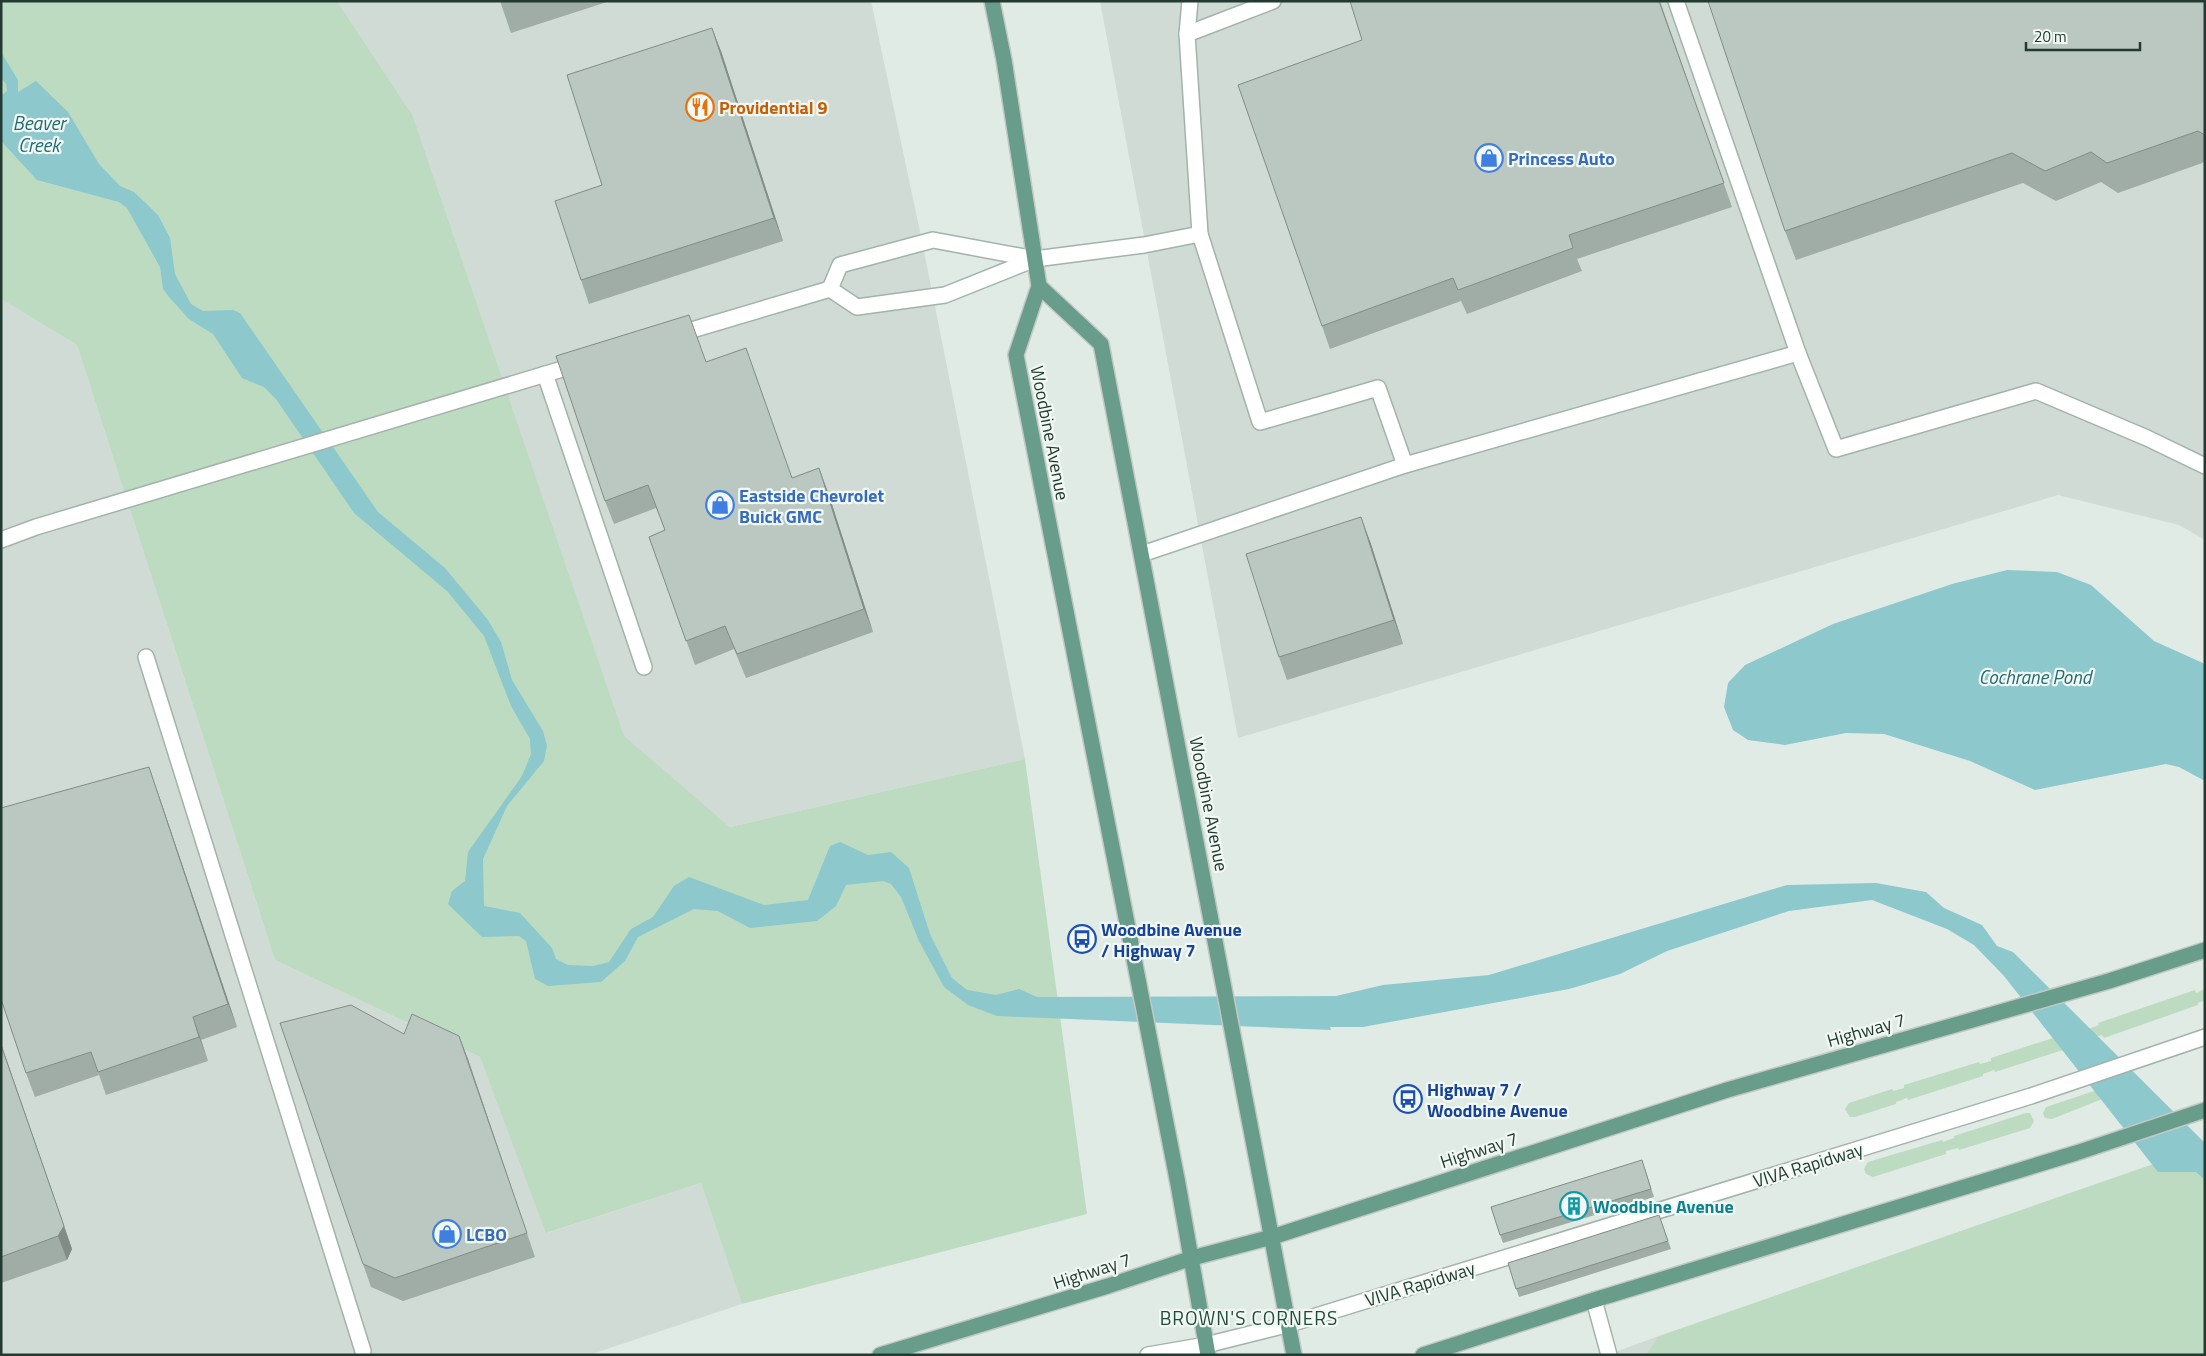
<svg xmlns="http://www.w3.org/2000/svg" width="2206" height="1356" viewBox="0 0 2206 1356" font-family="'Titillium Web',sans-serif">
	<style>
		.built { fill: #d0dbd5 }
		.green { fill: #bcdbc1 }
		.water { fill: #8dc8cd }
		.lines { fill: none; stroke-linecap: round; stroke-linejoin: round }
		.service-casing { stroke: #a4b2ac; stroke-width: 18 }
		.primary-casing { stroke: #c1c8c6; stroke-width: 18 }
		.service { stroke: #fff; stroke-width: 15 }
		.primary { stroke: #699d8b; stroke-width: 15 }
		.wall { fill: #a0aca6 }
		.shaded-wall { fill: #828c87 }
		.building { fill: #bac8c1; stroke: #828c87 }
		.labels { text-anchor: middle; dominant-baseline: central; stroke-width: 4.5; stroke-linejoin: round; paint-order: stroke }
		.food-label { font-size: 18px; font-weight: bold; fill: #c56008; stroke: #f2f8f4; text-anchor: start }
		.shop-label { font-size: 18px; font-weight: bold; fill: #366cbe; stroke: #f2f8f4; text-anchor: start }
		.street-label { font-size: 18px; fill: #233a32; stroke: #f2f8f4 }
		.transit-label { font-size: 18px; font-weight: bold; fill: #164399; stroke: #f2f8f4; text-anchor: start }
		.culture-label { font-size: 18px; font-weight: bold; fill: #0d838f; stroke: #f2f8f4; text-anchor: start }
		.water-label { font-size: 19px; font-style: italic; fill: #216c72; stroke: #f2f8f4 }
		.neighbourhood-label { font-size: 19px; letter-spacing: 1px; fill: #204b3d; stroke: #f2f8f4 }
	</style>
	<rect width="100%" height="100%" fill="#e1ebe6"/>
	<g class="built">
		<path d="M337 1H871L922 241 1025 759 730 827 624 737 413 116Z"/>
		<path d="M1100 1H2205V540L2179 525 2058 495 1238 738Z"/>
		<path d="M1 299 77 345 275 960 480 1057 547 1233 701 1183 742 1304 589 1355H1Z"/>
		<path d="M1659 1336 1663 1355H1607Z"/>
	</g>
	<g class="green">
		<path d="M1 1H337L413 116 624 736 730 827 1025 759 1087 1214 742 1304 701 1183 546 1233 480 1057 275 960 77 345 1 299Z"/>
		<path d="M2205 989V1000L2198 1003V1005L2104 1038 2102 1035 2091 1039V1041L1995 1072 1994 1070 1983 1074V1076L1908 1100 1907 1098 1896 1102V1104L1855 1117H1850L1845 1109 1849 1103 1892 1089 1893 1091 1904 1088V1085L1979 1062 1980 1064 1991 1061V1058L2087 1027 2088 1029 2099 1025 2098 1023 2195 990 2196 993Z"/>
		<path d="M2112 1085 2115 1094 2052 1119 2045 1118 2043 1113 2046 1107Z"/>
		<path d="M2026 1113H2030L2034 1121 2030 1128 1959 1150 1958 1148 1946 1151V1154L1873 1177 1866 1174 1864 1169 1868 1162 1942 1140 1943 1142 1954 1138V1136Z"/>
		<path d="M2205 1146V1355H1646L1659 1336Z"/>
	</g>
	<g class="water">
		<path d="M1 52 18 80V92L36 81 68 112 99 164 120 186 134 192 158 215 170 238 175 274 191 304 203 311 233 310 240 313 378 512 445 568 488 620 501 642 512 680 543 731 547 746 544 761 507 806 483 859 484 906 520 913 552 948 556 959 568 965 593 966 609 962 631 929 653 917 674 886 689 877 764 905 808 900 830 846 840 842 868 855 891 852 909 868 930 934 952 978 967 990 996 995 1019 989 1037 997 1336 996 1383 985 1489 975 1787 885 1876 883 1926 892 1944 908 1982 925 1997 946 2013 952 2205 1143V1180L2196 1172H2158L2004 976 1974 945 1947 929 1872 900 1789 911 1667 951 1620 974 1569 989 1363 1027H1330L1331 1030 997 1016 968 1005 944 987 919 941 901 897 891 884 883 881 846 885 836 906 817 921 750 928 718 911 694 909 638 937 625 961 601 982 548 986 535 979 526 941 519 936 482 937 448 904 452 891 465 881 468 852 522 776 531 754 530 739 511 706 484 636 447 591 354 513 276 399 264 387 242 378 213 334 189 319 169 297 163 289 160 267 127 208 119 202 37 180 2 142 1 96 7 91 6 84 1 78Z"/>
		<path d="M2007 570 2057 572 2091 585 2154 641 2205 664V781L2179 767 2166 764 2035 790 1970 761 1884 734 1846 733 1785 745 1748 740 1733 730 1724 707 1728 683 1745 665 1833 624 1952 584Z"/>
	</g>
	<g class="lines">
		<defs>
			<g id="service">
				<path d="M1187 34 1190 1"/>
				<path d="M1200 234 1260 422 1378 388 1405 465"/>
				<path d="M830 289 857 307 945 295 1035 259 1144 245 1200 234 1187 34 1273 1"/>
				<path d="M830 289 840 265 933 240 1035 259"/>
				<path d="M675 335 830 289"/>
				<path d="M1798 353 1836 449 2036 391 2147 438 2205 466"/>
				<path d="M545 374 644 667"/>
				<path d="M1 540 36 527 579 364"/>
				<path d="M1142 554 1405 465 1798 353 1676 1"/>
				<path d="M146 657 363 1351"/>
				<path d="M1594 1300 1609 1355"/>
				<path d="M1148 1355 1206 1345 1290 1324 2031 1096 2205 1037"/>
			</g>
			<g id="primary">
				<path d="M992 1 1004 60 1039 286 1016 355 1178 1184 1208 1355"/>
				<path d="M1039 286 1101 344 1294 1355"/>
				<path d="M880 1355 1108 1286 1192 1258 1272 1237 1727 1090 2109 981 2205 950"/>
				<path d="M1423 1355 1594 1300 2076 1153 2205 1110"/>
			</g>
		</defs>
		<use href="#service" class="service-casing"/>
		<use href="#primary" class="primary-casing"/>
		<use href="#service" class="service"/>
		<use href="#primary" class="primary"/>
	</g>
	<g class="wall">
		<path d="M500 1H610L511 33Z"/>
		<path d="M1660 1 1732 207 1577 259 1582 271 1467 314 1461 301 1330 349 1322 326Z"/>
		<path d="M2205 1V162L2118 193 2101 182 2056 201 2023 183 1796 260 1785 231Z"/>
		<path d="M721 51 783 241 589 304 581 280Z"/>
		<path d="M706 362 792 478 828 492 873 632 746 678 734 649 695 665 649 537 665 530 656 508 614 524 605 501Z"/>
		<path d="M1370 541 1403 644 1287 680 1279 657Z"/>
		<path d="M157 790 237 1027 201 1040 208 1061 106 1095 99 1075 35 1097 26 1073Z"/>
		<path d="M404 1034 459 1036 535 1257 403 1301 371 1287 363 1264Z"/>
		<path d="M1 1044 72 1249 67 1260 1 1283Z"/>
		<path d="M1645 1169 1654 1197 1503 1243 1500 1235Z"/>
		<path d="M1659 1215 1671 1249 1519 1297 1508 1263Z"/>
	</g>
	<g class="shaded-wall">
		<path d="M712 28 721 51 783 241 774 218Z"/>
		<path d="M819 468 828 492 873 632 864 609Z"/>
		<path d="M1361 517 1370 541 1403 644 1394 620Z"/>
		<path d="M149 767 157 790 237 1027 228 1004Z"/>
		<path d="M193 1017 201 1040 208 1061 199 1037Z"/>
		<path d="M459 1036 468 1059 535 1257 527 1233Z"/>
		<path d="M1 1044 72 1249 67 1260 58 1236Z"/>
	</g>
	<g class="building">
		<path d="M1350 1H1659L1724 183 1569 235 1573 248 1458 290 1453 278 1322 326 1238 85 1362 40Z"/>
		<path d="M1708 1H2205V135L2198 131 2107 163 2091 152 2045 171 2012 153 1785 231Z"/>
		<path d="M712 28 774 218 581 280 555 201 602 185 567 75Z"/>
		<path d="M689 315 706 362 746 348 792 478 819 468 864 609 737 654 725 626 686 641 649 537 665 530 648 485 605 501 556 356Z"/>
		<path d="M1361 517 1394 620 1279 657 1246 554Z"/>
		<path d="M149 767 228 1004 193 1017 199 1037 98 1072 91 1052 26 1073 1 999V808Z"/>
		<path d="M351 1005 404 1034 412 1014 459 1036 527 1233 395 1278 363 1264 280 1023Z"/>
		<path d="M1 1045 64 1226 58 1236 1 1257Z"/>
		<path d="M1642 1160 1651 1189 1500 1235 1491 1207Z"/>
		<path d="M1659 1215 1668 1241 1516 1289 1508 1263Z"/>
	</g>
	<defs>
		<symbol id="restaurant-ring" viewBox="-11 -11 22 22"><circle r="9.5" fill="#f2f8f4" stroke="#e8710a" stroke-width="1.5"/><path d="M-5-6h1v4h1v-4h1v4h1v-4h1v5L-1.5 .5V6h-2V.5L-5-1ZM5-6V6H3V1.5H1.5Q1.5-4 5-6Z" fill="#e8710a"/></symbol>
		<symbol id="shop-ring" viewBox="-11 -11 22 22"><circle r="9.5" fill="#f2f8f4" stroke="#3f7fe0" stroke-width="1.5"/><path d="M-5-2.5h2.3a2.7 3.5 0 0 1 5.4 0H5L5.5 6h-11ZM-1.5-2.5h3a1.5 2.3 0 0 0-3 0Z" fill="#3f7fe0"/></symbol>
		<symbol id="bus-ring" viewBox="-11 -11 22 22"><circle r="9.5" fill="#f2f8f4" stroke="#1a4fb4" stroke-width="1.5"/><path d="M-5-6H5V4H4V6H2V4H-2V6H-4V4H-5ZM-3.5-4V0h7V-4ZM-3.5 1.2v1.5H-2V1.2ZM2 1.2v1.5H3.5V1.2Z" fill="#1a4fb4"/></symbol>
		<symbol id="building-ring" viewBox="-11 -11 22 22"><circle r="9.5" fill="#f2f8f4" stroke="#0f9aa8" stroke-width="1.5"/><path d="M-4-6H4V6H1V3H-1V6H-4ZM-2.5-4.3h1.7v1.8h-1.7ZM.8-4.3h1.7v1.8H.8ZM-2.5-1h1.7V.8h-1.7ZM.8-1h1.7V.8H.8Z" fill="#0f9aa8"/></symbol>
	</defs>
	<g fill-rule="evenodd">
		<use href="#restaurant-ring" x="684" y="91" width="32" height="32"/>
		<use href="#shop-ring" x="1473" y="142" width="32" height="32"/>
		<use href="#shop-ring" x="704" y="489" width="32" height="32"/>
		<use href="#bus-ring" x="1066" y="923" width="32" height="32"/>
		<use href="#bus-ring" x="1392" y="1083" width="32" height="32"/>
		<use href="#building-ring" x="1558" y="1190" width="32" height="32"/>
		<use href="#shop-ring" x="431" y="1218" width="32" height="32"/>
	</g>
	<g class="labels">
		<g class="food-label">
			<text x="719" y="107">Providential 9</text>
		</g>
		<g class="shop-label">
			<text x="1508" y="158">Princess Auto</text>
			<text x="739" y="495">Eastside Chevrolet<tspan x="739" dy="21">Buick GMC</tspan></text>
			<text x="466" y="1234">LCBO</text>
		</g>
		<g class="street-label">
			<text transform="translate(1050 433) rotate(79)">Woodbine Avenue</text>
			<text transform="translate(1209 804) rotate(79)">Woodbine Avenue</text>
			<text transform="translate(1866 1030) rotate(-16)">Highway 7</text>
			<text transform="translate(1479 1150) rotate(-18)">Highway 7</text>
			<text transform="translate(1808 1165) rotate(-17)">VIVA Rapidway</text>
			<text transform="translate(1092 1271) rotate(-18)">Highway 7</text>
			<text transform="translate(1420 1284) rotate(-17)">VIVA Rapidway</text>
		</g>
		<g class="transit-label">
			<text x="1101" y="929">Woodbine Avenue<tspan x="1101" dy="21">/ Highway 7</tspan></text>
			<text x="1427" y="1089">Highway 7 /<tspan x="1427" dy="21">Woodbine Avenue</tspan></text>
		</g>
		<g class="culture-label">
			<text x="1593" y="1206">Woodbine Avenue</text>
		</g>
		<g class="water-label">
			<text x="39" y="122">Beaver<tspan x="39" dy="22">Creek</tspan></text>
			<text x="2035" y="676">Cochrane Pond</text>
		</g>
		<g class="neighbourhood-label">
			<text x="1249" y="1317">BROWN'S CORNERS</text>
		</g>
	</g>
	<rect width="2206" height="1356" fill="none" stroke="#233a32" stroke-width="5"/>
	<path d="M2026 42v8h114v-8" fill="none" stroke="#233a32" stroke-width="2.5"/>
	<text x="2034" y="42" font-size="15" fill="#233a32" stroke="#f2f8f4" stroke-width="4" paint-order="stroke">20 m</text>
</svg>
